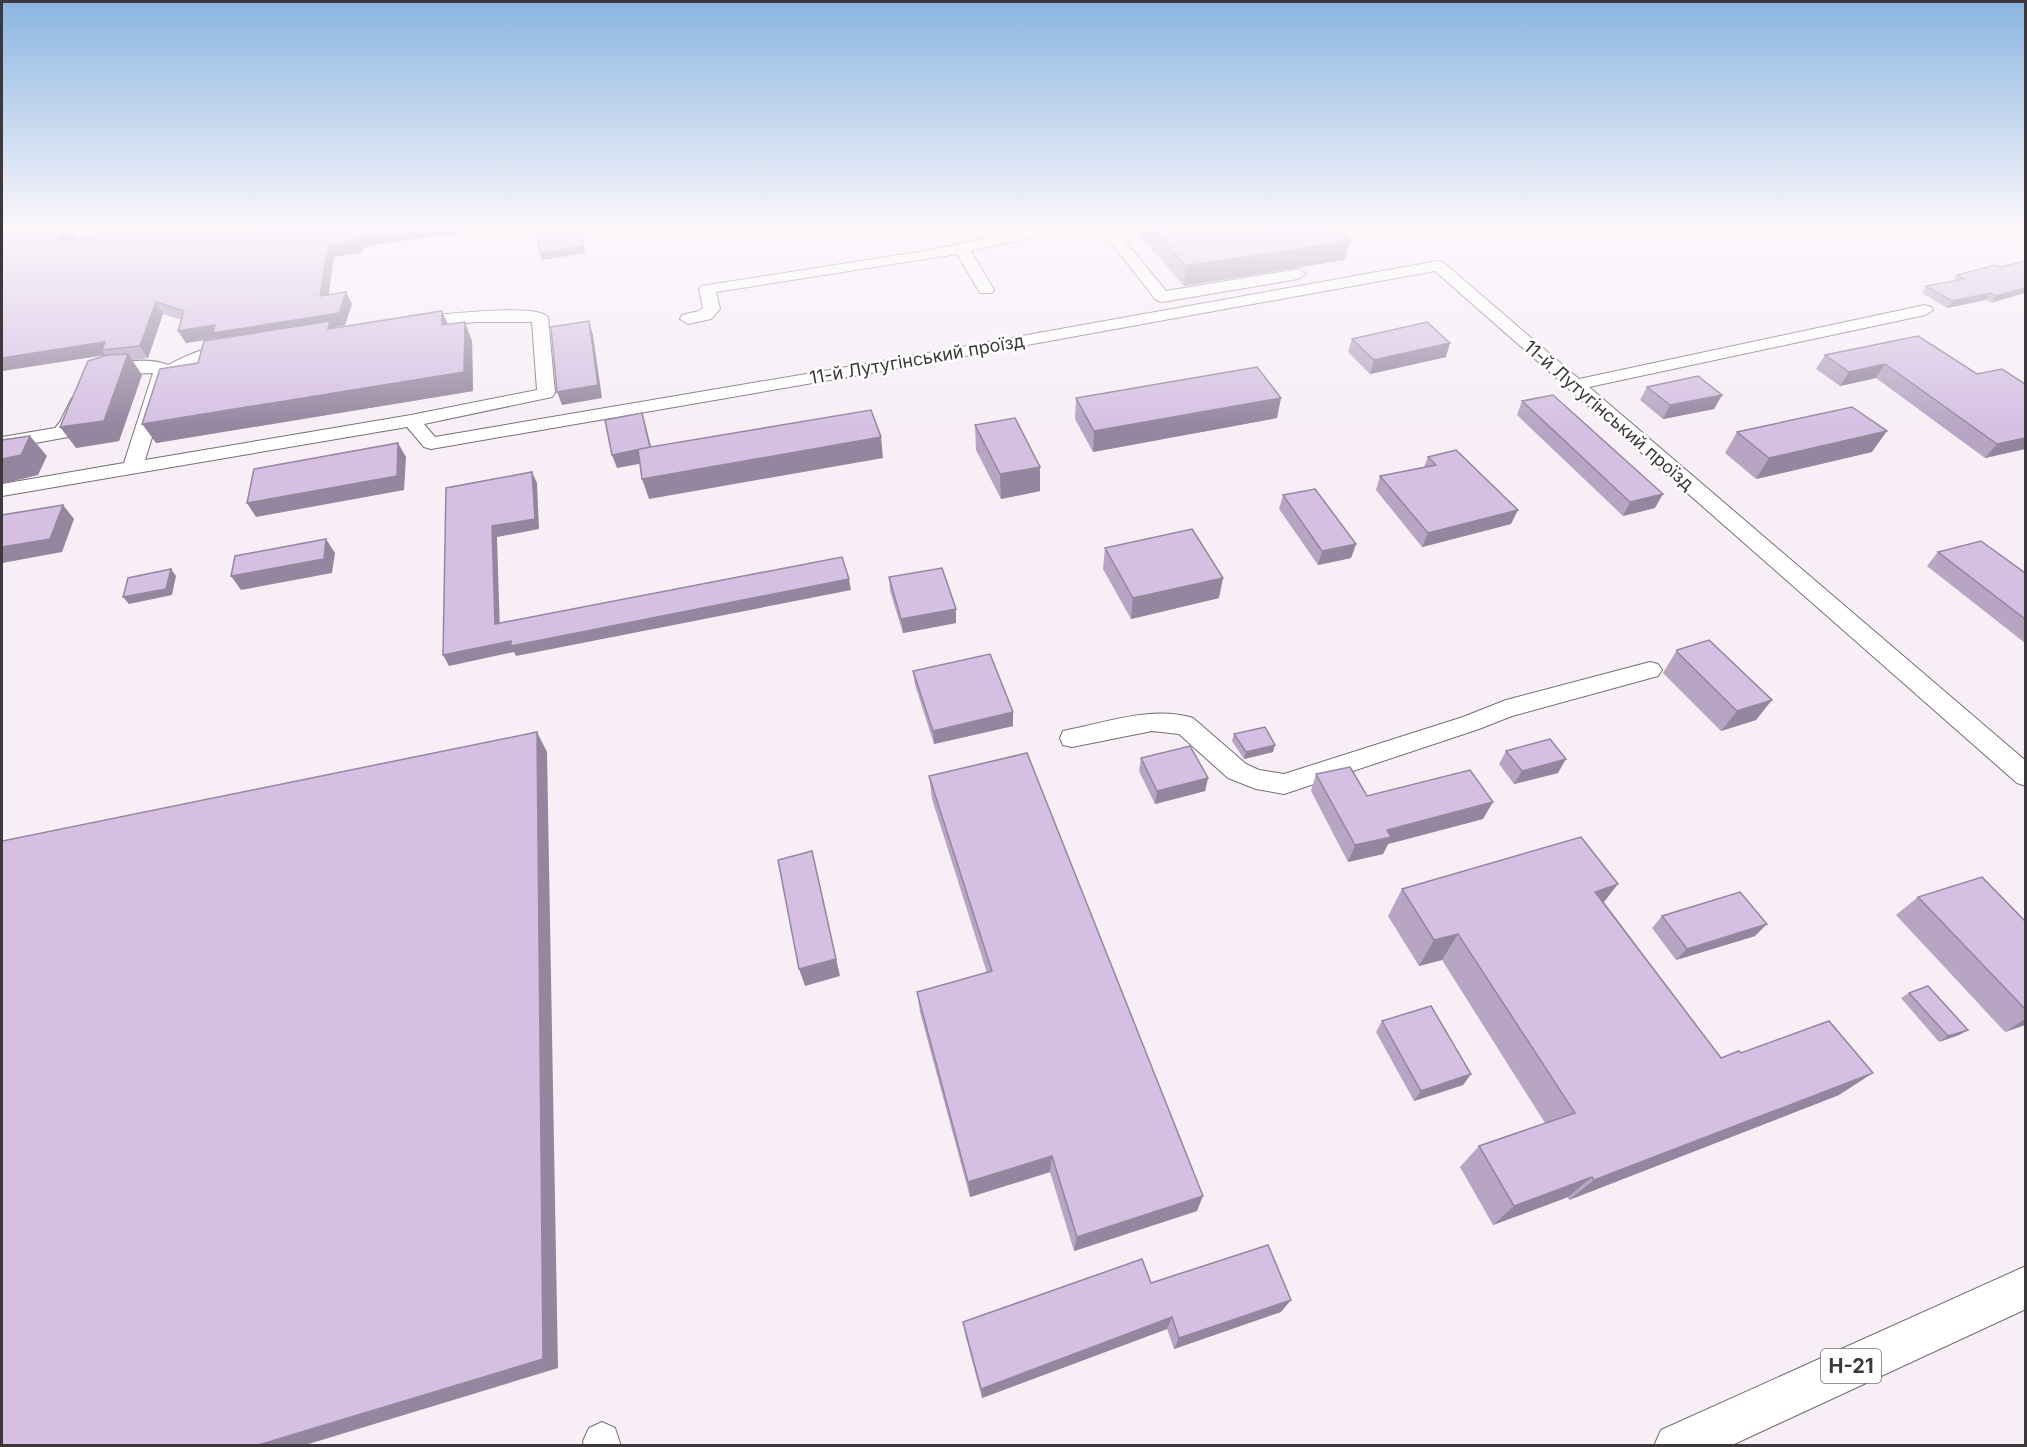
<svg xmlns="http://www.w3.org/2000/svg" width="2027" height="1447" viewBox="0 0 2027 1447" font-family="Inter,sans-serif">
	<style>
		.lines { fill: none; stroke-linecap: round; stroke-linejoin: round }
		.minor-casing { stroke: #756e74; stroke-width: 2 }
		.major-casing { stroke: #756e74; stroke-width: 2 }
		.minor { fill: #fff; fill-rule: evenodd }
		.major { fill: #fff; fill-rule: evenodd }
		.wall { fill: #b7a5c3 }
		.shaded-wall { fill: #95869f }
		.building { fill: #d5c0e3; stroke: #95869f; stroke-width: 1.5 }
		.labels { text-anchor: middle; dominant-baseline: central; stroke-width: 5; stroke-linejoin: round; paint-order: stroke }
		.far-street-label { font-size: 18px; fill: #3c383b; stroke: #fff }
		.shield { fill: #fff; stroke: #767476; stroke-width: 1.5 }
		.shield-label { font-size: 20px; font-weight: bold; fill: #3c383b }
	</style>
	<rect width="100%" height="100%" fill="#f7eef6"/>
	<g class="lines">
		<defs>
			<g id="minor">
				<path d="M621 226H648L646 229 622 231 620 228Z"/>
				<path d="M1044 226H1070L1068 229 971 251 994 290 992 293H980L957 254 716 292 720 309 711 319 688 324 680 319 682 315 699 311 703 308 699 289 701 286 931 250Z"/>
				<path d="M1098 226H1113L1166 291 1298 269 1306 274 1298 279 1162 302 1156 300Z"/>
				<path d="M1340 226H1355L1361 232 1353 237 1348 235Z"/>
				<path d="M1438 261 1444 263 1579 379 1925 305 1931 307 1933 310 1925 315 1589 387 2026 761V786L2017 783 1435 271 900 368 431 449 424 447 407 427 2 496V484L124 463 153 373 98 375 95 371 98 367C118 362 149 357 168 365 188 355 213 342 236 347L239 351 236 355 203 360 170 379 145 460 411 415 537 390 532 322H476L413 328 407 327 405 323 413 318C434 315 537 303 548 317L555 393 552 397 424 424 435 437 900 358Z"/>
				<path d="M78 397 84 398 87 402 78 424 68 437 2 449V437L55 428 60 422 72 398Z"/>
				<path d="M1650 662 1658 664 1662 670 1658 676 1512 716 1479 729 1284 794 1256 789 1228 778 1179 734 1152 731 1072 747 1063 745 1060 738 1063 731 1072 729C1111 721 1154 706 1193 718L1246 764 1259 770 1284 774 1463 717 1506 700Z"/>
				<path d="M602 1422 615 1428 621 1446H584L583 1441 589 1428Z"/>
			</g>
			<path id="major" d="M2026 1266V1309L1730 1446H1654L1661 1430Z"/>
		</defs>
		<use href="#minor" class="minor-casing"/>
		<use href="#major" class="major-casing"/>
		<use href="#minor" class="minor"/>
		<use href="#major" class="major"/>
	</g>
	<g class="wall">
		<path d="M162 226H514L379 244 363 248 362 253 334 257 328 295 352 304 345 325 334 327V328L442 311 448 324 472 341 473 391 156 443 198 363 216 339V338L186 343 178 331 182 320 163 314 148 358 132 360 142 375 119 441 76 448 105 355 2 371 74 239Z"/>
		<path d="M1132 226H1333L1345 260 1184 286Z"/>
		<path d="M2025 261 1991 303 1986 300 1947 308 1922 293 1926 286 1953 281 1957 275 2000 267Z"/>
		<path d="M1352 339 1446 357 1370 374 1348 352Z"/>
		<path d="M1825 355 1977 374 2025 449 1985 458 1876 378 1840 386 1816 369Z"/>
		<path d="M1647 387 1722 395 1714 409 1663 419 1640 400Z"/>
		<path d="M1076 398 1277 418 1093 452 1075 419Z"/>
		<path d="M1522 401 1655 508 1623 516 1517 415Z"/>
		<path d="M975 425 1040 467V491L1001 499 976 450Z"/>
		<path d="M1737 432 1872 452 1756 479 1725 453Z"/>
		<path d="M1428 457 1511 524 1422 547 1376 490 1380 476 1424 467Z"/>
		<path d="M1283 495 1356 544 1351 558 1318 565 1279 509Z"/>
		<path d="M1105 548 1219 598 1131 619 1103 569Z"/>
		<path d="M1938 552 2025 573V643L1927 566Z"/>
		<path d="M889 577 956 609V623L903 633 890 591Z"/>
		<path d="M1677 650 1756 720 1721 731 1663 673Z"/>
		<path d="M913 671 1013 726 934 744 915 685Z"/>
		<path d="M1234 734 1273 752 1244 759 1232 741Z"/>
		<path d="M1506 751 1558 773 1514 784 1499 764Z"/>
		<path d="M1141 758 1208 778 1205 791 1155 804 1139 771Z"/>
		<path d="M1316 774 1367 796 1483 819 1388 844 1383 854 1348 862 1311 791Z"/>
		<path d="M929 776 1197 1211 1074 1251 1050 1172 970 1197 920 1012 917 992 987 973 932 799Z"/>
		<path d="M1402 889 1604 902 1721 1058 1741 1053 1839 1095 1569 1200 1568 1197 1493 1225 1460 1167 1479 1146 1545 1123 1442 960 1419 966 1388 916Z"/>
		<path d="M1918 897 2025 921V1025L2005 1032 1896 915Z"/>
		<path d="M1662 916 1755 936 1676 960 1652 928Z"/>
		<path d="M1909 993 1968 1030 1959 1035 1939 1042 1901 998Z"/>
		<path d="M1382 1021 1471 1074 1463 1085 1414 1101 1376 1032Z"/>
		<path d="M1151 1283 1281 1312 1174 1349 1167 1329 982 1398 965 1334 963 1322Z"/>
	</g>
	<g class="shaded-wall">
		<path d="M67 226H80L67 253 59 241Z"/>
		<path d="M429 226H514L379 244 363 248 362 253 334 257 327 308 320 296 328 245 358 236Z"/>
		<path d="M580 226 586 253 542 260 540 253Z"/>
		<path d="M1350 241 1345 260 1184 286 1186 266Z"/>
		<path d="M2025 288V293L1991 303 1996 296Z"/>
		<path d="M346 292 352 304 345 325 334 327 340 340 220 345 216 338 186 343 178 331Z"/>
		<path d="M1991 293 1986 300 1947 308 1952 301Z"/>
		<path d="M156 302 163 314 148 358 140 346Z"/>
		<path d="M442 311 450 330 442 325Z"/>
		<path d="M589 321 593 335 602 398 562 405 557 392Z"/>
		<path d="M465 322 472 341 473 391 156 443 142 424Z"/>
		<path d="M105 342 102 350 105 355 2 371V358Z"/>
		<path d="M1450 343 1446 357 1370 374 1374 360Z"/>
		<path d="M128 354 142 375 119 441 76 448 60 427Z"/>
		<path d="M1885 364 1876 378 1840 386 1849 372Z"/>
		<path d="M1722 395 1714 409 1663 419 1670 405Z"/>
		<path d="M1281 398 1277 418 1093 452 1094 431Z"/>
		<path d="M642 413 655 461 617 468 612 455Z"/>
		<path d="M1887 431 1872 452 1756 479 1769 458Z"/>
		<path d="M30 436 47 456 38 475 2 484V459Z"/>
		<path d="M881 437 883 458 649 499 642 479Z"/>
		<path d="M2025 438V449L1985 458 1997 444Z"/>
		<path d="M398 443 406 457 404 490 256 517 247 503Z"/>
		<path d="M1040 467V491L1001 499 1000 474Z"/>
		<path d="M532 472 537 483 539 529 497 537 500 634 495 624 492 526Z"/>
		<path d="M1663 494 1655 508 1623 516 1630 502Z"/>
		<path d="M63 505 74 519 62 552 2 563V547Z"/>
		<path d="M1518 510 1511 524 1422 547 1428 533Z"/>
		<path d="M326 539 335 553 332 573 241 590 231 576Z"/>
		<path d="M1356 544 1351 558 1318 565 1322 551Z"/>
		<path d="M171 569 176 576 172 595 129 604 123 597Z"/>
		<path d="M1223 578 1219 598 1131 619 1133 598Z"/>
		<path d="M849 579 851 590 516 656 514 652 449 666 443 655 511 641Z"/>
		<path d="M956 609V623L903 633 901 619Z"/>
		<path d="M1772 700 1756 720 1721 731 1737 711Z"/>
		<path d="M1013 712V726L934 744 933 731Z"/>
		<path d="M537 732 547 752 558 1368 302 1446H255Z"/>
		<path d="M1275 745 1273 752 1244 759 1246 752Z"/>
		<path d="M1566 759 1558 773 1514 784 1522 771Z"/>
		<path d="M1208 778 1205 791 1155 804 1157 791Z"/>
		<path d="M1493 802 1483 819 1388 844 1383 854 1348 862 1355 845 1387 830Z"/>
		<path d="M812 851 840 976 805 986 799 969Z"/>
		<path d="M1618 884 1597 911 1595 892Z"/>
		<path d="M1767 924 1755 936 1676 960 1687 949Z"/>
		<path d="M1458 934 1442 960 1419 966 1434 940Z"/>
		<path d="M2025 1019V1025L2005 1032Z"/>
		<path d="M1968 1030 1959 1035 1939 1042 1948 1036Z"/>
		<path d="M1873 1073 1839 1095 1569 1200 1594 1180Z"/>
		<path d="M1471 1074 1463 1085 1414 1101 1421 1091Z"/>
		<path d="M1052 1156 1050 1172 970 1197 968 1182Z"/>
		<path d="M1592 1177 1568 1197 1493 1225 1514 1206Z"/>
		<path d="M1203 1196 1197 1211 1074 1251 1077 1237Z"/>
		<path d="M1291 1300 1281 1312 1174 1349 1179 1338Z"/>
		<path d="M1172 1317 1167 1329 982 1398 981 1389Z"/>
	</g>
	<g class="building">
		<path d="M2 226H67L59 241 162 226H429L358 236 356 241 328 245 320 296 346 292 339 313 213 333 215 325 178 331 184 311 156 302 140 346 102 350 105 342 2 358Z"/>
		<path d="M541 226H579L584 246 540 253 535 227Z"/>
		<path d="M1150 226H1333L1350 241 1186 266Z"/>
		<path d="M2025 261V288L1996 296 1991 293 1952 301 1926 286 1964 279 1957 275 1995 265 2000 267Z"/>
		<path d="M442 311V325L465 322 464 372 142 424 160 369 198 363 204 341 330 321 328 329Z"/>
		<path d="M589 321 598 385 557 392 551 327Z"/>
		<path d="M1427 322 1450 343 1374 360 1352 339Z"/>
		<path d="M1918 336 1977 374 2002 369 2025 384V438L1997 444 1885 364 1849 372 1825 355Z"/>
		<path d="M128 354 104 421 60 427 88 361 107 355Z"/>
		<path d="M1257 367 1281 398 1094 431 1076 398Z"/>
		<path d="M1698 376 1722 395 1670 405 1647 387Z"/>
		<path d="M1553 395 1663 494 1630 502 1522 401Z"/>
		<path d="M1852 407 1887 431 1769 458 1737 432Z"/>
		<path d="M871 410 881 437 642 479 638 449Z"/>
		<path d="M642 413 650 447 612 455 605 420Z"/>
		<path d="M1015 418 1040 467 1000 474 975 425Z"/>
		<path d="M30 436 21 455 2 459V440Z"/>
		<path d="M398 443 397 476 247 503 254 469Z"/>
		<path d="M1456 450 1518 510 1428 533 1380 476 1436 465 1428 457Z"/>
		<path d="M532 472 535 519 492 526 495 624 842 557 849 579 511 646V641L443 655 446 488Z"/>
		<path d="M1315 489 1356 544 1322 551 1283 495Z"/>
		<path d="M63 505 50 539 2 547V515Z"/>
		<path d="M1192 529 1223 578 1133 598 1105 548Z"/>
		<path d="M326 539 324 559 231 576 235 556Z"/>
		<path d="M1981 541 2025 573V619L1938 552Z"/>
		<path d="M942 568 956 609 901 619 889 577Z"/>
		<path d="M171 569 166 589 123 597 128 578Z"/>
		<path d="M1709 640 1772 700 1737 711 1677 652V650Z"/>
		<path d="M990 654 1013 712 933 731 913 671Z"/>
		<path d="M1265 727 1275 745 1246 752 1234 734Z"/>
		<path d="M537 732 543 1359 255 1446H2V841Z"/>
		<path d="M1550 739 1566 759 1522 771 1506 751Z"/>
		<path d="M1190 746 1208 778 1157 791 1141 758Z"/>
		<path d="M1027 753 1203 1196 1077 1237 1052 1156 968 1182 917 992 992 971 929 776Z"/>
		<path d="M1350 767 1367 796 1470 770 1493 802 1387 830 1391 837 1355 845 1316 774Z"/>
		<path d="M1581 837 1618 884 1595 892 1721 1058 1739 1051 1741 1053 1829 1021 1873 1073 1594 1180 1592 1177 1514 1206 1479 1146 1575 1113 1458 934 1434 940 1402 889Z"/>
		<path d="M812 851 836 959 799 969 778 860Z"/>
		<path d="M1982 877 2025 921V1009L1918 897Z"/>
		<path d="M1740 892 1767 924 1687 949 1662 916Z"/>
		<path d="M1928 986 1968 1030 1948 1036 1909 993Z"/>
		<path d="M1431 1006 1471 1074 1421 1091 1382 1021Z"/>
		<path d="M1268 1245 1291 1300 1179 1338 1172 1317 981 1389 963 1322 1142 1259 1151 1283Z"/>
	</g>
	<linearGradient id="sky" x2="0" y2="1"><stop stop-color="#8ab5e1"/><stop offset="0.53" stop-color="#fbf7fb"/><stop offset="1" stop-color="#fbf7fb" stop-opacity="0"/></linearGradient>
	<rect width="2027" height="428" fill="url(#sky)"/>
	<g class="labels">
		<g class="far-street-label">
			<text transform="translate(917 359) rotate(-10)">11-й Лутугінський проїзд</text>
			<text transform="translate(1609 415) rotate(41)">11-й Лутугінський проїзд</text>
		</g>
		<rect class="shield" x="1821" y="1349" width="60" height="34" rx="4.5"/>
		<g class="shield-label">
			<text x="1851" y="1366">Н-21</text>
		</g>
	</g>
	<rect width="2027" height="1447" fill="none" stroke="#3c383b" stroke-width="6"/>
</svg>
